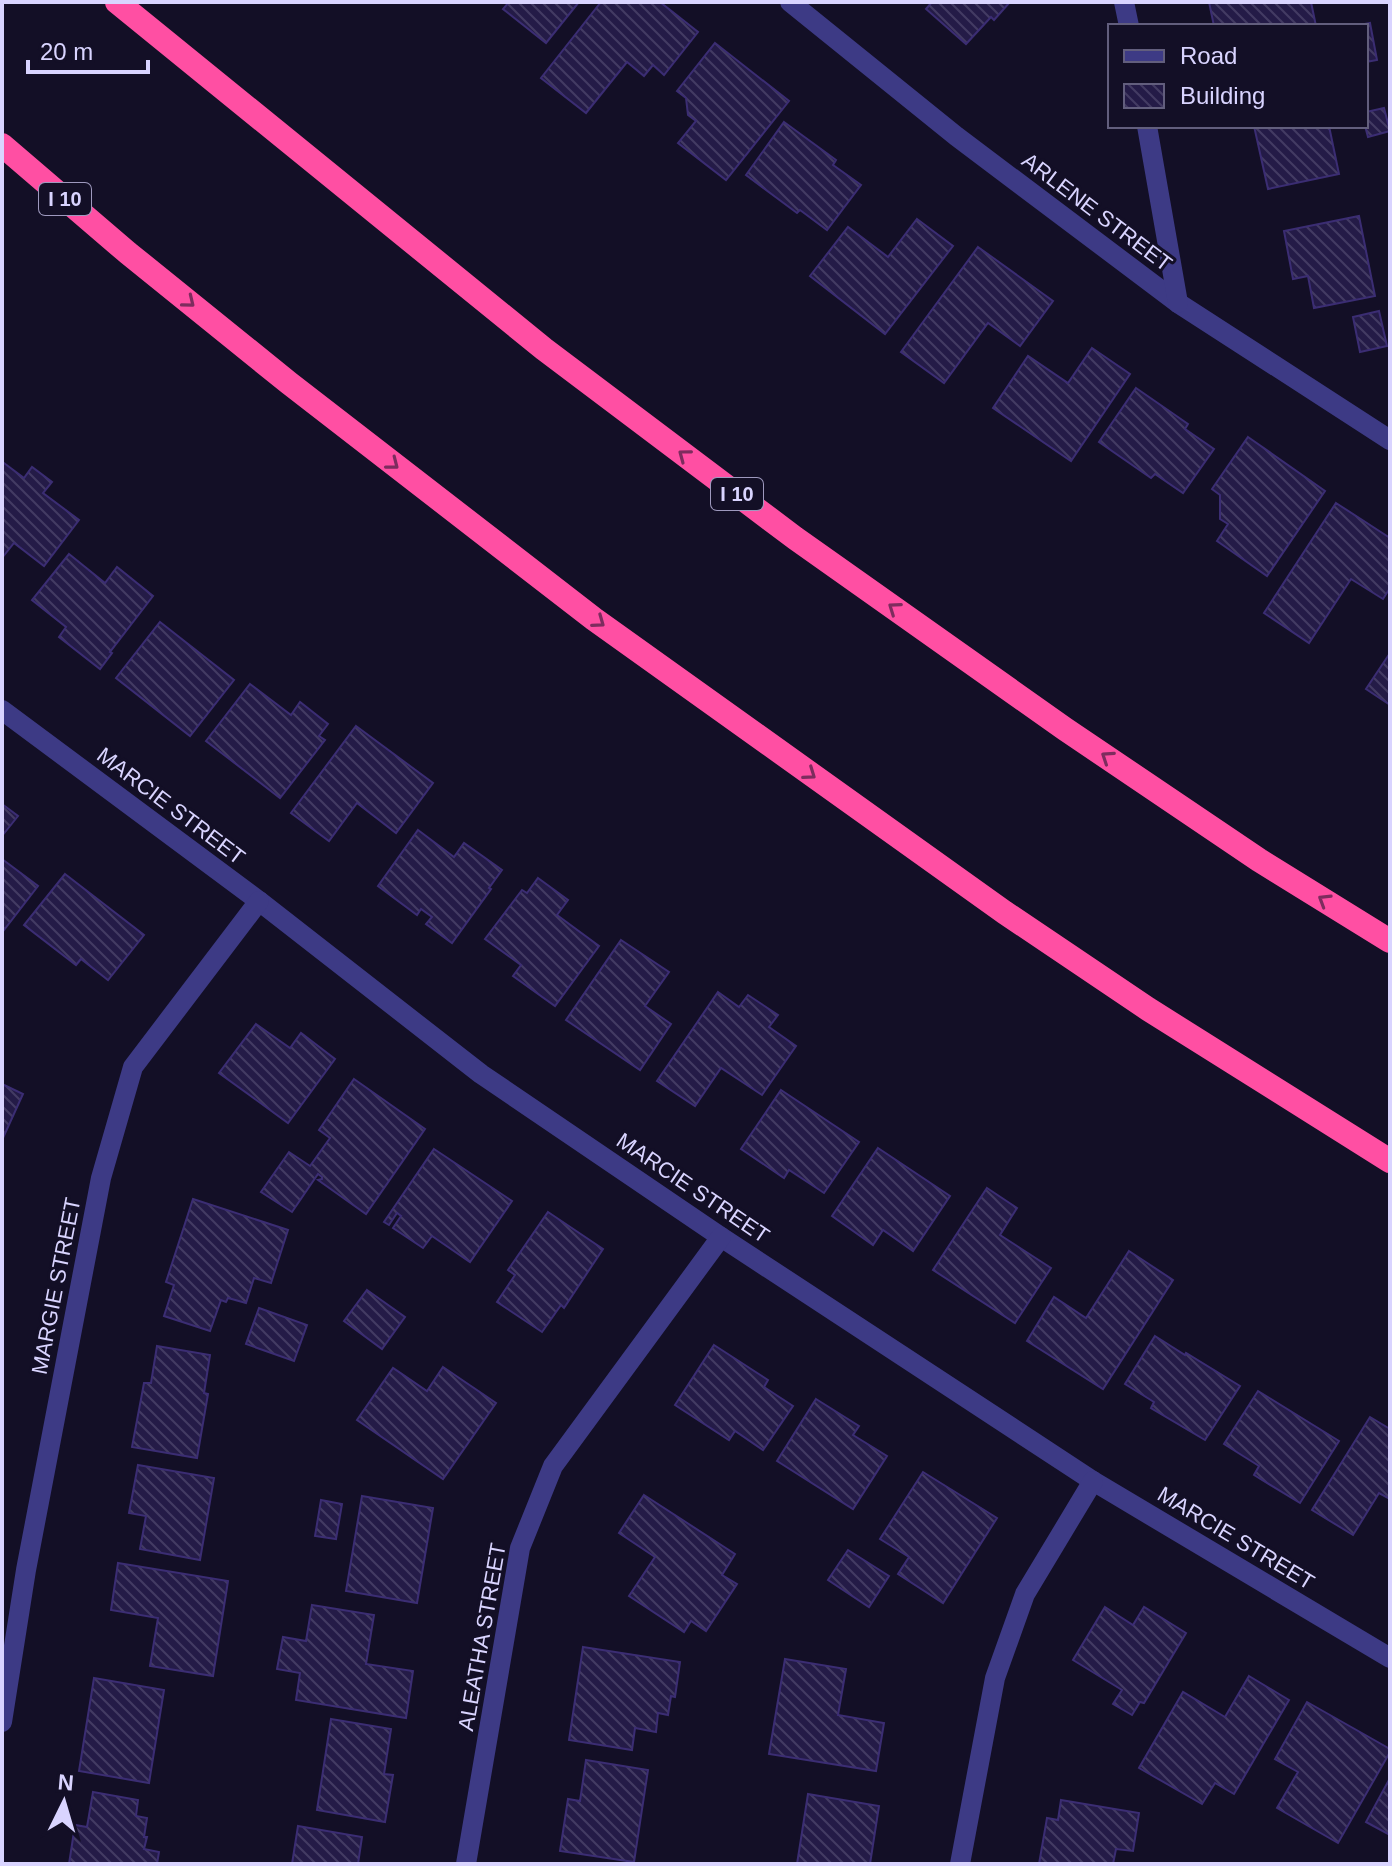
<svg xmlns="http://www.w3.org/2000/svg" width="1392" height="1866" viewBox="0 0 1392 1866" font-family="Arial,sans-serif">
	<style>
		.building { fill: url(#building-back-hatch); stroke: #3b2d73; stroke-width: 2 }
		.lines { fill: none; stroke-linecap: round; stroke-linejoin: round }
		.minor { stroke: #3d3a85; stroke-width: 20 }
		.highway { stroke: #ff4fa3; stroke-width: 24 }
		.oneway { stroke: #7d2c5e }
		.labels { text-anchor: middle; dominant-baseline: central; stroke-width: 6; stroke-linejoin: round; paint-order: stroke }
		.shield { fill: #130f26; stroke: #9e99be; stroke-width: 2 }
		.shield-label { font-size: 20px; font-weight: bold; fill: #d9d4ff }
		.street-label { font-size: 22px; fill: #d9d4ff; stroke: #130f26 }
	</style>
	<defs>
		<pattern id="building-back-hatch" width="6" height="6" patternUnits="userSpaceOnUse" patternTransform="scale(2)"><rect width="6" height="6" fill="#241b47"/><path d="M-1 5l2 2M0 0l6 6M5-1l2 2" fill="none" stroke="#433b63"/></pattern>
	</defs>
	<rect width="100%" height="100%" fill="#130f26"/>
	<g class="building">
		<path d="M509 2H579L546 43 503 9Z"/>
		<path d="M601 2H660L698 32 664 75 653 65 644 76 627 62 586 113 541 78Z"/>
		<path d="M932 2H1010L994 20 991 17 966 44 926 9Z"/>
		<path d="M1209 2H1311L1316 26H1214Z"/>
		<path d="M1370 23 1377 60 1366 62V26H1355Z"/>
		<path d="M715 43 789 101 726 180 678 143 696 121 688 115 686 98 677 91Z"/>
		<path d="M1384 108 1390 131 1368 137 1365 126 1366 112Z"/>
		<path d="M784 122 836 160 833 165 861 185 827 230 800 210 797 213 746 175Z"/>
		<path d="M1254 126H1329L1339 174 1268 189Z"/>
		<path d="M1359 216 1375 296 1314 308 1308 276 1293 279 1284 231Z"/>
		<path d="M917 219 953 246 885 334 810 276 848 227 888 257Z"/>
		<path d="M978 247 1053 301 1020 346 988 323 944 383 901 352Z"/>
		<path d="M1379 311 1387 346 1360 352 1353 317Z"/>
		<path d="M1092 348 1130 374 1071 461 993 408 1028 356 1068 383Z"/>
		<path d="M1136 388 1188 424 1185 429 1214 449 1183 493 1155 474 1151 478 1099 442Z"/>
		<path d="M1248 437 1325 491 1267 576 1217 541 1228 524 1220 519V495L1212 489Z"/>
		<path d="M4 463 24 478 32 467 52 482 43 493 79 520 44 566 14 543 2 558V466Z"/>
		<path d="M1336 503 1390 538V588L1383 599 1351 579 1309 643 1264 613Z"/>
		<path d="M69 554 105 583 117 567 153 596 110 652 112 653 100 669 59 637 66 627 32 600Z"/>
		<path d="M160 622 234 680 190 736 116 678Z"/>
		<path d="M1390 653V705L1366 689Z"/>
		<path d="M250 684 291 715 300 702 328 724 319 736 325 740 280 798 206 741Z"/>
		<path d="M356 726 433 783 396 833 357 803 329 841 291 813Z"/>
		<path d="M2 804 18 816 2 836Z"/>
		<path d="M418 830 454 857 464 843 502 870 489 888 491 889 452 943 426 924 432 917 421 909 417 915 378 886Z"/>
		<path d="M2 859 38 886 4 930 2 928Z"/>
		<path d="M65 874 144 935 108 980 81 959 76 965 24 925Z"/>
		<path d="M538 878 568 900 557 915 599 946 555 1006 513 976 521 965 485 939 522 890 527 893Z"/>
		<path d="M621 940 669 972 645 1006 671 1024 640 1070 566 1020Z"/>
		<path d="M718 992 739 1007 748 995 778 1015 769 1027 796 1046 762 1095 721 1068 695 1106 657 1081Z"/>
		<path d="M256 1024 290 1048 301 1033 335 1059 288 1123 219 1073Z"/>
		<path d="M354 1079 425 1129 366 1214 318 1180 322 1179V1177L318 1174 292 1212 261 1192 289 1152 310 1166 330 1138 319 1130Z"/>
		<path d="M2 1084 23 1094 3 1138H2Z"/>
		<path d="M781 1090 859 1142 824 1193 789 1170 784 1178 741 1149Z"/>
		<path d="M878 1148 950 1196 913 1251 883 1230 873 1245 832 1216Z"/>
		<path d="M434 1149 512 1201 470 1262 432 1236 423 1248 393 1228 401 1216 397 1213 389 1225 384 1222Z"/>
		<path d="M987 1188 1017 1208 1000 1235 1051 1268 1015 1323 933 1270Z"/>
		<path d="M193 1199 288 1230 271 1283 254 1278 246 1303 228 1298 226 1302 221 1300 210 1331 164 1316 174 1285 166 1282Z"/>
		<path d="M548 1212 603 1249 564 1308 561 1305 542 1332 497 1302 515 1275 508 1270Z"/>
		<path d="M1129 1251 1173 1280 1103 1389 1027 1341 1054 1297 1086 1318Z"/>
		<path d="M367 1290 405 1317 382 1349 344 1321Z"/>
		<path d="M259 1308 307 1325 294 1361 246 1344Z"/>
		<path d="M1155 1336 1185 1355 1186 1353 1240 1386 1205 1440 1151 1408 1154 1402 1125 1384Z"/>
		<path d="M714 1345 768 1380 764 1387 793 1406 763 1450 735 1431 729 1440 675 1405Z"/>
		<path d="M157 1346 210 1355 204 1393 208 1394 197 1458 132 1447 144 1383H151Z"/>
		<path d="M443 1367 496 1403 443 1479 357 1420 393 1368 427 1391Z"/>
		<path d="M1258 1391 1339 1441 1300 1503 1254 1475 1259 1466 1224 1444Z"/>
		<path d="M816 1399 859 1426 853 1435 887 1456 853 1509 777 1461Z"/>
		<path d="M1370 1417 1390 1429V1499L1379 1493 1353 1535 1312 1510Z"/>
		<path d="M138 1465 214 1478 200 1560 140 1549 146 1516 129 1513Z"/>
		<path d="M923 1472 997 1518 943 1603 898 1574 909 1557 880 1539Z"/>
		<path d="M644 1495 735 1554 722 1575 737 1584 706 1631 691 1621 684 1632 629 1596 655 1557 619 1533Z"/>
		<path d="M362 1496 433 1508 417 1603 346 1591Z"/>
		<path d="M321 1500 342 1504 336 1539 315 1536Z"/>
		<path d="M848 1550 889 1576 869 1607 828 1580Z"/>
		<path d="M118 1563 228 1581 213 1676 150 1666 158 1618 111 1610Z"/>
		<path d="M312 1605 374 1615 366 1664 413 1671 406 1718 296 1700 300 1673 277 1669 283 1637 306 1641Z"/>
		<path d="M1105 1607 1133 1625 1144 1607 1186 1633 1144 1703 1140 1702 1132 1715 1113 1704 1122 1690 1073 1660Z"/>
		<path d="M583 1647 680 1662 675 1697 671 1696 668 1715 658 1713 656 1732 635 1728 632 1750 569 1740Z"/>
		<path d="M785 1659 846 1669 838 1715 884 1723 876 1771 769 1754Z"/>
		<path d="M1249 1676 1289 1700 1234 1794 1215 1783 1202 1804 1139 1768 1183 1692 1225 1717Z"/>
		<path d="M94 1678 164 1690 149 1783 79 1771Z"/>
		<path d="M1307 1702 1390 1749V1752L1338 1843 1277 1808 1298 1772 1275 1759Z"/>
		<path d="M331 1719 391 1729 384 1774 393 1775 385 1822 317 1810Z"/>
		<path d="M586 1760 648 1770 634 1862 560 1851 568 1799 580 1801Z"/>
		<path d="M1390 1778V1835L1366 1822Z"/>
		<path d="M93 1792 138 1800 136 1816 147 1818 144 1837H147L144 1849 159 1852 157 1864H69L75 1825 87 1827Z"/>
		<path d="M808 1794 879 1806 870 1864H797Z"/>
		<path d="M1061 1800 1139 1813 1133 1851 1116 1849 1113 1864H1039L1047 1818 1058 1820Z"/>
		<path d="M298 1826 362 1837 358 1864H292Z"/>
	</g>
	<g class="lines">
		<g class="minor">
			<path d="M790 2 956 136 1178 303 1390 440"/>
			<path d="M1124 2 1129 26"/>
			<path d="M1147 126 1178 303"/>
			<path d="M2 710 259 901 481 1074 721 1237 1093 1481 1390 1658"/>
			<path d="M2 1722 26 1570 101 1178 133 1067 259 901"/>
			<path d="M466 1864 520 1548 553 1466 721 1237"/>
			<path d="M960 1864 995 1678 1025 1594 1093 1481"/>
		</g>
		<g class="highway">
			<path d="M117 2 544 349 795 538 1065 729 1259 860 1390 941"/>
			<path d="M2 145 128 253 289 383 594 619 1004 912 1148 1009 1390 1161"/>
		</g>
	</g>
	<defs><path id="oneway-chevron" d="M-2-3.5L2.5 0L-2 3.5" fill="none" stroke-width="1.6" stroke-linecap="round" stroke-linejoin="round" transform="scale(2)"/></defs>
	<g class="oneway">
		<use href="#oneway-chevron" transform="translate(189 302) rotate(39)"/>
		<use href="#oneway-chevron" transform="translate(684 455) rotate(-143)"/>
		<use href="#oneway-chevron" transform="translate(393 464) rotate(38)"/>
		<use href="#oneway-chevron" transform="translate(894 608) rotate(-145)"/>
		<use href="#oneway-chevron" transform="translate(599 622) rotate(36)"/>
		<use href="#oneway-chevron" transform="translate(1107 757) rotate(-146)"/>
		<use href="#oneway-chevron" transform="translate(810 774) rotate(35)"/>
		<use href="#oneway-chevron" transform="translate(1324 900) rotate(-148)"/>
	</g>
	<g class="labels">
		<g class="shield">
			<rect x="39" y="183" width="52" height="32" rx="6"/>
			<rect x="711" y="478" width="52" height="32" rx="6"/>
		</g>
		<g class="shield-label">
			<text x="65" y="199">I 10</text>
			<text x="737" y="494">I 10</text>
		</g>
		<g class="street-label">
			<text transform="translate(1097 212) rotate(37)">ARLENE STREET</text>
			<text transform="translate(171 806) rotate(37)">MARCIE STREET</text>
			<text transform="translate(693 1188) rotate(34)">MARCIE STREET</text>
			<text transform="translate(56 1286) rotate(-79)">MARGIE STREET</text>
			<text transform="translate(1236 1538) rotate(31)">MARCIE STREET</text>
			<text transform="translate(482 1637) rotate(-80)">ALEATHA STREET</text>
		</g>
	</g>
	<rect width="1392" height="1866" fill="none" stroke="#d9d4ff" stroke-width="8"/>
	<rect x="1108" y="24" width="260" height="104" fill="#130f26" stroke="#625e7d" stroke-width="2"/>
	<rect x="1124" y="50" width="40" height="12" fill="#3d3a85" stroke="#625e7d" stroke-width="2"/>
	<text x="1180" y="64" font-size="24" fill="#d9d4ff">Road</text>
	<rect x="1124" y="84" width="40" height="24" fill="url(#building-back-hatch)" stroke="#625e7d" stroke-width="2"/>
	<text x="1180" y="104" font-size="24" fill="#d9d4ff">Building</text>
	<g transform="translate(64 1802) rotate(5)" stroke="#130f26" stroke-width="6" paint-order="stroke">
	<path d="M0-6L14 30L0 20L-14 30Z" fill="#d9d4ff"/>
	<text y="-12" font-size="22" font-weight="bold" text-anchor="middle" fill="#d9d4ff">N</text>
	</g>
	<path d="M28 60v12h120v-12" fill="none" stroke="#d9d4ff" stroke-width="4"/>
	<text x="40" y="60" font-size="24" fill="#d9d4ff" stroke="#130f26" stroke-width="6" paint-order="stroke">20 m</text>
</svg>
